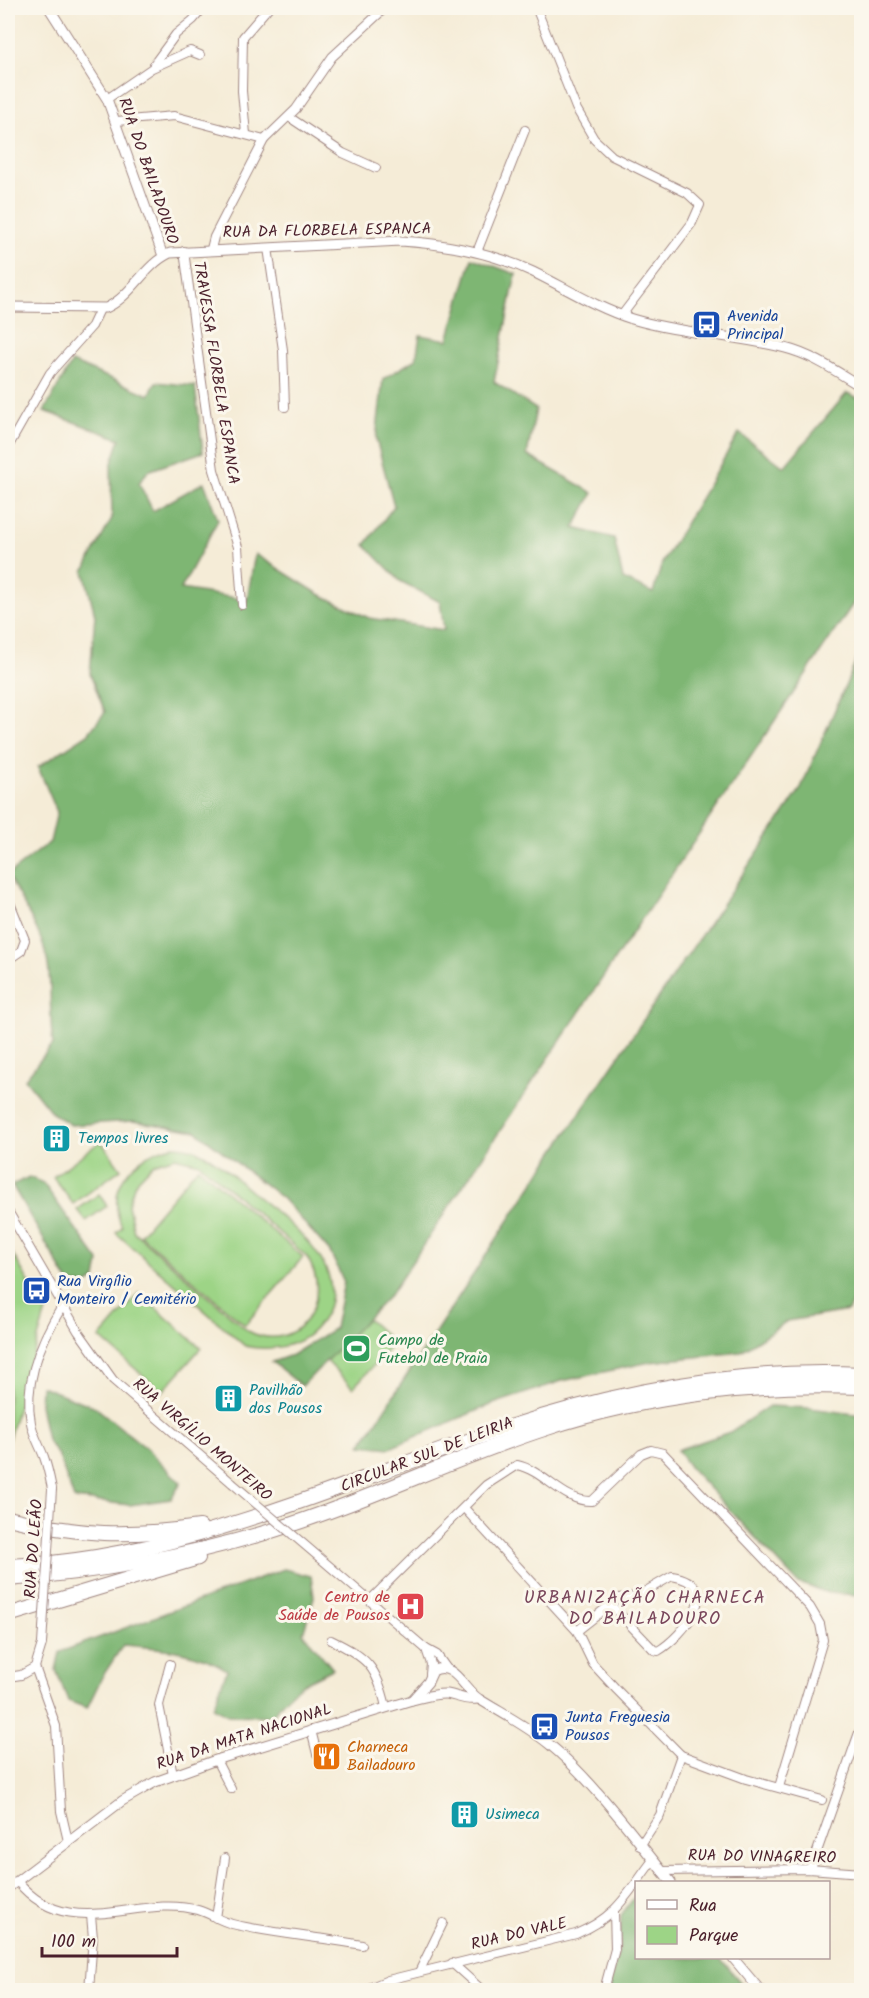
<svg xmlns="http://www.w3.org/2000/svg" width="869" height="1998" viewBox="0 0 869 1998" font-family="Kalam,sans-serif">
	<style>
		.green { fill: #9dd486; stroke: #747a58; stroke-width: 1.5; fill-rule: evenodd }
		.forest { fill: #7eb673; stroke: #646a4f; stroke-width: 1.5 }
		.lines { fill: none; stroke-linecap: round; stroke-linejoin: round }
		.minor-casing { stroke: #a08681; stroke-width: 10 }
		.tertiary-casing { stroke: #a08681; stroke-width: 11 }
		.motorway-casing { stroke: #a08681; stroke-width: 16 }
		.minor { stroke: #fff; stroke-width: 8 }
		.tertiary { stroke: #fff; stroke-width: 9 }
		.motorway { stroke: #fff; stroke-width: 14 }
		.minor-bridge-casing { stroke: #a08681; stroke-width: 10; stroke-linecap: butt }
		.minor-bridge { stroke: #fff; stroke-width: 8 }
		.labels { text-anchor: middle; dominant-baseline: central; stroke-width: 6; stroke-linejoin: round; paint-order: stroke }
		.street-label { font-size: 16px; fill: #4a1f2b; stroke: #fbf7ec }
		.transit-label { font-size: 16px; fill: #164399; stroke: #fbf7ec; text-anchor: start }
		.culture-label { font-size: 16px; fill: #0d838f; stroke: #fbf7ec; text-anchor: start }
		.leisure-label { font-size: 16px; fill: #27864d; stroke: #fbf7ec; text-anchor: start }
		.health-label { font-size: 16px; fill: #be3a42; stroke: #fbf7ec; text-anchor: end }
		.food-label { font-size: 16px; fill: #c56008; stroke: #fbf7ec; text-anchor: start }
		.neighbourhood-label { font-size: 18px; letter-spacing: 1.5px; fill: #79465b; stroke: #fbf7ec }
	</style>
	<rect width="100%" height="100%" fill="#fbf7ec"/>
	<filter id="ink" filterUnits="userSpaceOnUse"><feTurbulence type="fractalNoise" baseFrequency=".0167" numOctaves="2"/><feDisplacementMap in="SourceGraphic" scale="12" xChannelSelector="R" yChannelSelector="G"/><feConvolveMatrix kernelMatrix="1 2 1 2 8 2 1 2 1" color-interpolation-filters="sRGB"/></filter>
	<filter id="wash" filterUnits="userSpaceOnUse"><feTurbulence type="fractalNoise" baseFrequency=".008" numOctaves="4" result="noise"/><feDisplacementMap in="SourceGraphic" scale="24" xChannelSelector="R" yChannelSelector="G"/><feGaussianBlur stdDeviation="1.35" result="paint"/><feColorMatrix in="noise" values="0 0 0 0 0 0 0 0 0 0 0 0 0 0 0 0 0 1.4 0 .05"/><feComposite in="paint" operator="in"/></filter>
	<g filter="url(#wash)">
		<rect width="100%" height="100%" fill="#f5ecd7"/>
		<g class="green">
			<path d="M101 1141 121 1169 73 1204 53 1177Z"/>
			<path d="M174 1146C207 1146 230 1174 254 1194 292 1226 364 1275 314 1330 297 1348 268 1351 245 1346L116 1233 122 1227C104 1185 135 1154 174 1146ZM175 1157 199 1163 306 1256C337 1301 295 1356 248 1331L134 1232 128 1205 135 1183 153 1164Z"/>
			<path d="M198 1167 303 1257 245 1325 140 1235Z"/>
			<path d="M99 1194 107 1206 86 1221 77 1210Z"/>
			<path d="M8 1246 46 1311 8 1441Z"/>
			<path d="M139 1293 201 1348 162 1392 100 1338Z"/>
			<path d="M359 1311 394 1343 353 1388 320 1354Z"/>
		</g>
		<g class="forest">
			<path d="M472 258 516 274 494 382 536 409 527 455 593 493 574 528 614 538 623 579 653 593 662 563 739 433 784 467 847 393 861 399V592L390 1295 302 1386 272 1362 292 1355 335 1328 344 1282 330 1252 283 1199 196 1131 133 1121 71 1125 52 1113 25 1079 53 1044C49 1018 52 991 48 965 44 934 21 902 8 875L50 842 57 812 38 767 88 734 105 712 90 674 95 615 84 571 112 518 111 466 120 439 44 411 72 362 149 395 156 382 195 386 203 452 148 471 139 483 153 511 204 482 218 520 181 589 247 600 255 554 319 594 369 618 444 630 440 602 400 581 365 545 394 506 376 439 383 379 416 359 420 335 448 340Z"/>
			<path d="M861 650 862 1283 848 1311 787 1321 740 1352 650 1362 562 1381 490 1405 390 1448 361 1445 565 1135 800 790Z"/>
			<path d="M29 1177 43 1183 99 1261 96 1279 86 1285 69 1283 12 1185Z"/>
			<path d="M41 1386 95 1407 146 1448 181 1483 171 1499 130 1505 74 1499 59 1457 47 1440 40 1405Z"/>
			<path d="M769 1406 810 1408 861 1415V1595L829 1593 798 1583 690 1468 677 1450 730 1432Z"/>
			<path d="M284 1569 311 1576 314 1597 303 1633 333 1669C304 1682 290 1689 272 1716L228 1715 213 1707 227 1670C197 1650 158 1648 123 1645L102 1677 87 1708 68 1701 56 1670 60 1652Z"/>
			<path d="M636 1895V1958H720L747 1990H608L620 1946 621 1915Z"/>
		</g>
	</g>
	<g filter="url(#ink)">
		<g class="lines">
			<defs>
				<g id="minor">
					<path d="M540 8 537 10 576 108 594 139 612 156 687 193 700 205 692 223 622 315"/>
					<path d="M154 64 176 34 193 20 203 8"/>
					<path d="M107 99 152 68 190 51 200 55"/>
					<path d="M289 117 343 153 376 168"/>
					<path d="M117 121 174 116 264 140 296 109 332 57 385 8"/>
					<path d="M246 134 242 91 243 37 268 8"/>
					<path d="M268 248 283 350 285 407"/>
					<path d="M211 249 214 237 264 140"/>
					<path d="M184 251 214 470 238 547 242 605"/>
					<path d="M477 252 525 130"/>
					<path d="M8 447 50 373 92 326 100 309"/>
					<path d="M8 898 25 940 21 951 8 960"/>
					<path d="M8 1211 78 1331 113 1380 232 1483"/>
					<path d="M52 1489C50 1479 48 1468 44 1457 40 1446 33 1435 31 1423 23 1381 41 1340 63 1305"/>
					<path d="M465 1509 577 1631 593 1664 617 1690 681 1755"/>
					<path d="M320 1558 426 1649 437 1655 447 1669"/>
					<path d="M370 1600 486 1485 517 1465C545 1471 563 1502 592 1501L641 1454 651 1450 663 1453 810 1607 820 1624 823 1640 779 1787"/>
					<path d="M577 1631 619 1598 637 1596 672 1576C726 1585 683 1636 658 1651L654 1650 611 1605"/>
					<path d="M331 1640C368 1658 377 1667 386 1707"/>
					<path d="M426 1649 431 1664 430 1674"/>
					<path d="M170 1664 159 1705 173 1775"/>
					<path d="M35 1667 56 1726 61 1811 68 1841"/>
					<path d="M8 1677 21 1675 35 1667 42 1644"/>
					<path d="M311 1730 317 1754"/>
					<path d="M216 1760 231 1789"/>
					<path d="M640 1846 660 1815 681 1755 746 1779 822 1800"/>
					<path d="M809 1869 813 1863 862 1724"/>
					<path d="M662 1871 809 1869 862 1873"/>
					<path d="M17 1881C69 1945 137 1893 198 1910 209 1913 220 1921 232 1924 274 1934 319 1937 362 1945"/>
					<path d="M216 1918 225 1858"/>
					<path d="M452 1963 482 1990"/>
					<path d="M419 1972 443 1923"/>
					<path d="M89 1990 93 1938 91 1915"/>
					<path d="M364 1990 388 1980 576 1934C617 1917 627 1894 653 1860"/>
					<path d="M604 1990 615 1949 614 1912"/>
				</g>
				<g id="tertiary">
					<path d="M49 8 107 99 163 256"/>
					<path d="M8 307 106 308C132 296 144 265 170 253L401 241C447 244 491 252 533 272 566 288 597 308 632 319 682 334 734 335 785 348 813 355 837 372 862 387"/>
					<path d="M412 1700 428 1682 433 1671C453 1659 465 1691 479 1699 503 1714 527 1726 549 1744 591 1778 636 1839 671 1882"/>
					<path d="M8 1888 122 1801 155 1782 216 1760 412 1700C424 1697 436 1693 447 1694 458 1696 465 1701 477 1699"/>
					<path d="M733 1958 760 1990"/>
				</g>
				<g id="motorway">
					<path d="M8 1518C78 1536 129 1537 200 1527"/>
					<path d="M8 1566C178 1560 333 1486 491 1433 610 1392 736 1368 862 1374"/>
					<path d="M8 1579C96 1572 186 1557 271 1531 365 1502 454 1458 547 1428 647 1395 757 1383 862 1387"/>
					<path d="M8 1615 198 1558"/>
				</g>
			</defs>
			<use href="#minor" class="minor-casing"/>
			<use href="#tertiary" class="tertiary-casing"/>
			<use href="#motorway" class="motorway-casing"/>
			<use href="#minor" class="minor"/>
			<use href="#tertiary" class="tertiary"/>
			<use href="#motorway" class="motorway"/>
			<defs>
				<g id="minor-bridge">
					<path d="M232 1483 320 1558"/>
					<path d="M42 1644 52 1489"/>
				</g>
			</defs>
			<use href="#minor-bridge" class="minor-bridge-casing"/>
			<use href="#minor-bridge" class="minor-bridge"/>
		</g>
	</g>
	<defs>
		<symbol id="bus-square" viewBox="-11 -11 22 22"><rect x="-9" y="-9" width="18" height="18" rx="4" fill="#1a4fb4" stroke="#fbf7ec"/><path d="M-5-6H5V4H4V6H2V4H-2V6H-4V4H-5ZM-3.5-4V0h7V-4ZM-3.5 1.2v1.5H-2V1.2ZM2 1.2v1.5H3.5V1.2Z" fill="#fff"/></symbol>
		<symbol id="building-square" viewBox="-11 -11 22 22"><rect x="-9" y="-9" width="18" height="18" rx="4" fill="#0f9aa8" stroke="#fbf7ec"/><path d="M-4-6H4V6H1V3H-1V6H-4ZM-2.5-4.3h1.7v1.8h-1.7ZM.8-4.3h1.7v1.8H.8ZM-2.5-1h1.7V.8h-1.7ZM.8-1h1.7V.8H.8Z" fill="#fff"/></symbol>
		<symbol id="stadium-square" viewBox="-11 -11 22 22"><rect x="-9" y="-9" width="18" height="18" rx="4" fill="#2e9e5b" stroke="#fbf7ec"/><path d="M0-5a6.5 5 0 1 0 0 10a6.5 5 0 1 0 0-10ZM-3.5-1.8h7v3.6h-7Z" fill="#fff"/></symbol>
		<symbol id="hospital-square" viewBox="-11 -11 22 22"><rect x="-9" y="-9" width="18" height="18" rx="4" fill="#e0444e" stroke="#fbf7ec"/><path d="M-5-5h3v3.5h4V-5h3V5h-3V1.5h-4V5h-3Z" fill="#fff"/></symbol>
		<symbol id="restaurant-square" viewBox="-11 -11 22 22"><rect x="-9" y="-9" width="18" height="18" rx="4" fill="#e8710a" stroke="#fbf7ec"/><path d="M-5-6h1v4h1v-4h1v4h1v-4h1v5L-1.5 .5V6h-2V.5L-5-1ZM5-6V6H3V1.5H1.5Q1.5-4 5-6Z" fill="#fff"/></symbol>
	</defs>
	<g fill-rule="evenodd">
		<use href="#bus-square" x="690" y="308" width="33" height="33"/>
		<use href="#building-square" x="40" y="1122" width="33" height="33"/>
		<use href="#bus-square" x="20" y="1274" width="33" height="33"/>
		<use href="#stadium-square" x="340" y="1332" width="33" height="33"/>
		<use href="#building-square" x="212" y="1382" width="33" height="33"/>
		<use href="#hospital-square" x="394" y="1590" width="33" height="33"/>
		<use href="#bus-square" x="528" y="1710" width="33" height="33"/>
		<use href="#restaurant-square" x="310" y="1740" width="33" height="33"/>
		<use href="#building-square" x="448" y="1798" width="33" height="33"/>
	</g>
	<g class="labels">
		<g class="street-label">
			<text transform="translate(148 171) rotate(71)">RUA DO BAILADOURO</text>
			<text transform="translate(327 231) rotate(-1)">RUA DA FLORBELA ESPANCA</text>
			<text transform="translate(216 373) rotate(81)">TRAVESSA FLORBELA ESPANCA</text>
			<text transform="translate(202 1440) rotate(41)">RUA VIRGÍLIO MONTEIRO</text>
			<text transform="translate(427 1455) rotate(-21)">CIRCULAR SUL DE LEIRIA</text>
			<text transform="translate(34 1549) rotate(-86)">RUA DO LEÃO</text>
			<text transform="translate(244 1737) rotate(-18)">RUA DA MATA NACIONAL</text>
			<text transform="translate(762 1857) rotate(1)">RUA DO VINAGREIRO</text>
			<text transform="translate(519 1934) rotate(-13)">RUA DO VALE</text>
		</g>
		<g class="transit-label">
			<text x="727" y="316">Avenida<tspan x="727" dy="18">Principal</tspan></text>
			<text x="57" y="1281">Rua Virgílio<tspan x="57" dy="18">Monteiro / Cemitério</tspan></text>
			<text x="565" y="1717">Junta Freguesia<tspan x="565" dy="18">Pousos</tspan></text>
		</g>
		<g class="culture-label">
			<text x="78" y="1138">Tempos livres</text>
			<text x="249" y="1390">Pavilhão<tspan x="249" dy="18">dos Pousos</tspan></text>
			<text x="485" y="1814">Usimeca</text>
		</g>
		<g class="leisure-label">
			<text x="378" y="1340">Campo de<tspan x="378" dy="18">Futebol de Praia</tspan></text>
		</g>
		<g class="health-label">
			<text x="390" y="1597">Centro de<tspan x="390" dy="18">Saúde de Pousos</tspan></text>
		</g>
		<g class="food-label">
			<text x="347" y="1747">Charneca<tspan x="347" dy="18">Bailadouro</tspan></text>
		</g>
		<g class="neighbourhood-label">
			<text x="645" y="1598">URBANIZAÇÃO CHARNECA<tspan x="645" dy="21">DO BAILADOURO</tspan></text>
		</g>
	</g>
	<rect width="869" height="1998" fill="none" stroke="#fbf7ec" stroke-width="30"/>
	<rect x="635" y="1881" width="195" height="78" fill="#fbf7ec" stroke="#b4a19f" stroke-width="1.5"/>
	<rect x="647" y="1900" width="30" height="9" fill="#ffffff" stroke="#b4a19f" stroke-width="1.5"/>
	<text x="689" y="1911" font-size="18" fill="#4a1f2b">Rua</text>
	<rect x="647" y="1926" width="30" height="18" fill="#9dd486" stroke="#b4a19f" stroke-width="1.5"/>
	<text x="689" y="1941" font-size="18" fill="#4a1f2b">Parque</text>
	<path d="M42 1947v9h135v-9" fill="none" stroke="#4a1f2b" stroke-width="3"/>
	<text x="51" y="1947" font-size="18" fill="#4a1f2b" stroke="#fbf7ec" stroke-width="4.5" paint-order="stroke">100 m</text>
</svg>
